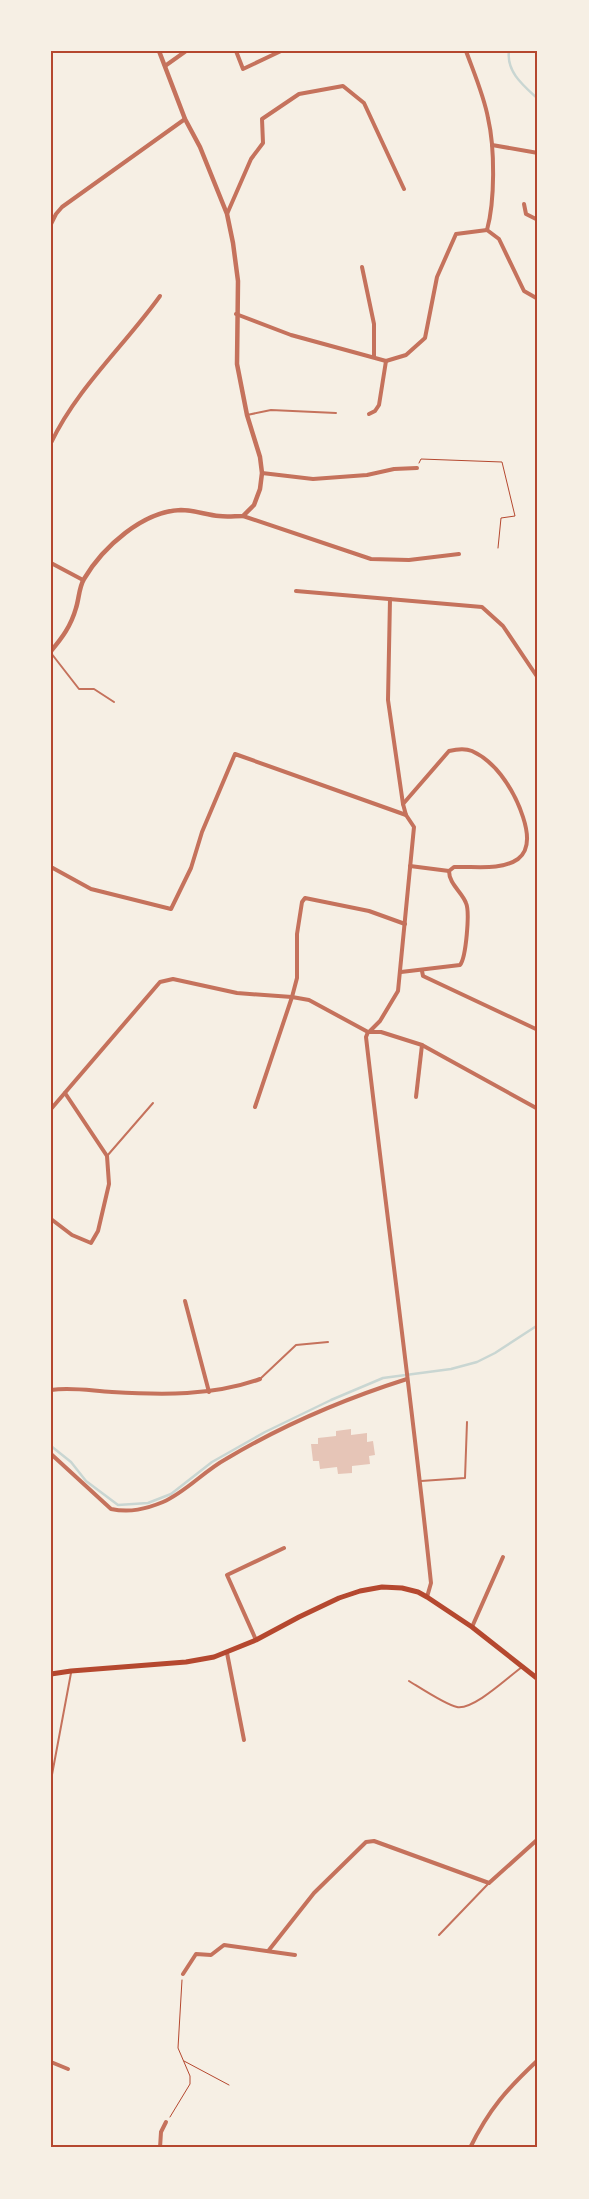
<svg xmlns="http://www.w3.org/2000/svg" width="589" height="2199" viewBox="0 0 589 2199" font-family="Rubik,sans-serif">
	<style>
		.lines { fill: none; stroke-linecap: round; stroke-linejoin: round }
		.stream { stroke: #c9d6d2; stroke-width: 2.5 }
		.building { fill: #e6c5b7 }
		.path { stroke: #b5482f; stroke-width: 1 }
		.service { stroke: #c5725c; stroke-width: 2 }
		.minor { stroke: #c5725c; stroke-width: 4 }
		.tertiary { stroke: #c5725c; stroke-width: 4.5 }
		.secondary { stroke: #b5482f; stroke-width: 5 }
		.neatline { fill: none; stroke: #b5482f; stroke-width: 2 }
	</style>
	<rect width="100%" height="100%" fill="#f6efe4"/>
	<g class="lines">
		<g class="stream">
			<path d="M509 51C506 72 524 86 538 99"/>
			<path d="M51 1446 71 1462 86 1481 118 1505 148 1503 171 1494 212 1462 265 1432 331 1400 383 1378 451 1369 477 1362 495 1353 538 1325"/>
		</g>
	</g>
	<path class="building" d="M351 1429V1435L367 1433V1442L373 1441 375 1455 369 1456 370 1464 352 1466V1473L338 1474 337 1467 320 1469 319 1461H313L311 1444H318V1438L336 1436V1431Z"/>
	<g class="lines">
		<g class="path">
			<path d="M419 463 421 459 502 462 515 516 501 518 498 548"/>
			<path d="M184 2061 229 2085"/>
			<path d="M170 2117 190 2084V2076L178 2048 182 1980"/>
		</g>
		<g class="service">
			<path d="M247 415 271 410 336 413"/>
			<path d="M51 653 79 689H94L114 702"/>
			<path d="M107 1156 153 1103"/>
			<path d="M260 1379 296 1345 328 1342"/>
			<path d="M421 1481 465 1478 467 1422"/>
			<path d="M409 1681C419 1687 446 1705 457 1707 474 1710 508 1677 522 1667"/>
			<path d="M51 1780 71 1673"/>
			<path d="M439 1935 488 1884"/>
		</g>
		<g class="minor">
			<path d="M236 51 243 69 281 51"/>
			<path d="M466 51C474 73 484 96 488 118 495 148 495 201 487 230"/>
			<path d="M165 66 186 51"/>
			<path d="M492 145 538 153"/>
			<path d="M524 204 526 214 538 220"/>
			<path d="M227 214 251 159 263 143 262 119 299 94 343 86 364 103 404 189"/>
			<path d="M51 224 56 214 62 207 185 119"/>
			<path d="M487 230 499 239 524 291 538 299"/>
			<path d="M362 267 374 324V357"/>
			<path d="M236 314 291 335 386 361 406 355 425 338 437 277 456 234 487 230"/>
			<path d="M369 414 375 411 379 405 386 361"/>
			<path d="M51 443C77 388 125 345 160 296"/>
			<path d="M262 473 313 479 367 475 394 469 417 468"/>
			<path d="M243 516 371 559 409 560 459 554"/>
			<path d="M51 563 83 580"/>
			<path d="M296 591 482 607 503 626 538 678"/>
			<path d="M410 866 449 871"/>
			<path d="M51 867 91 889 171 909 191 868 202 832 235 754 406 815"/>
			<path d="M422 971 423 976 538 1030"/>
			<path d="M401 972 460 965C466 958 470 912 466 903 462 892 449 884 449 871L454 867C474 866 501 871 518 859 541 842 514 792 501 775 494 766 483 756 472 751 465 748 457 749 449 751L403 804"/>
			<path d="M370 1031 380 1021 398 991 414 827 406 815 403 804 388 700 390 599"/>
			<path d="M368 1032 366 1037C387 1219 412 1401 431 1583L427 1597"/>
			<path d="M416 1097 422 1045"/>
			<path d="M255 1107 292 997 297 978V934L302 902 305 898 369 911 405 924"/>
			<path d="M51 1109 160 982 173 979 237 993 292 997 309 1000 368 1032H381L422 1045 538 1109"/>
			<path d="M51 1219 72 1235 91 1243 98 1231 109 1184 107 1156 65 1093"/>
			<path d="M185 1301 209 1392"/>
			<path d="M51 1390C72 1387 92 1391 112 1392 162 1395 213 1396 260 1379"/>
			<path d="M51 1454 111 1509C130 1513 146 1509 163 1502 186 1492 204 1471 226 1459 283 1425 344 1399 407 1379"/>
			<path d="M472 1627 503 1557"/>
			<path d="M256 1640 227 1575 284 1548"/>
			<path d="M227 1653 244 1740"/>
			<path d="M269 1950 314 1893 366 1842 374 1841 489 1883 538 1839"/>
			<path d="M183 1974 196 1954 211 1955 224 1945 295 1955"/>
			<path d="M51 2062 68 2069"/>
			<path d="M160 2148 161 2132 166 2122"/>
			<path d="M470 2148C489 2109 507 2089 538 2060"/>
		</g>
		<path class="tertiary" d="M51 651C62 638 71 626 76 608 79 599 79 587 84 579 103 547 143 511 181 510 194 510 207 515 219 516 227 517 235 516 243 516L254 505 260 489 262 473 260 457 247 415 237 364 238 281 233 243 227 214 200 147 185 119 159 51"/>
		<path class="secondary" d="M51 1674 71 1671 186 1662 214 1657 256 1640 299 1617 339 1598 360 1591 382 1587 402 1588 418 1592 427 1597 472 1627 538 1679"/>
	</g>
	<rect width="589" height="2199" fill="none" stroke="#f6efe4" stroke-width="105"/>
	<rect x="52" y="52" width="484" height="2094" class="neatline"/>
</svg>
